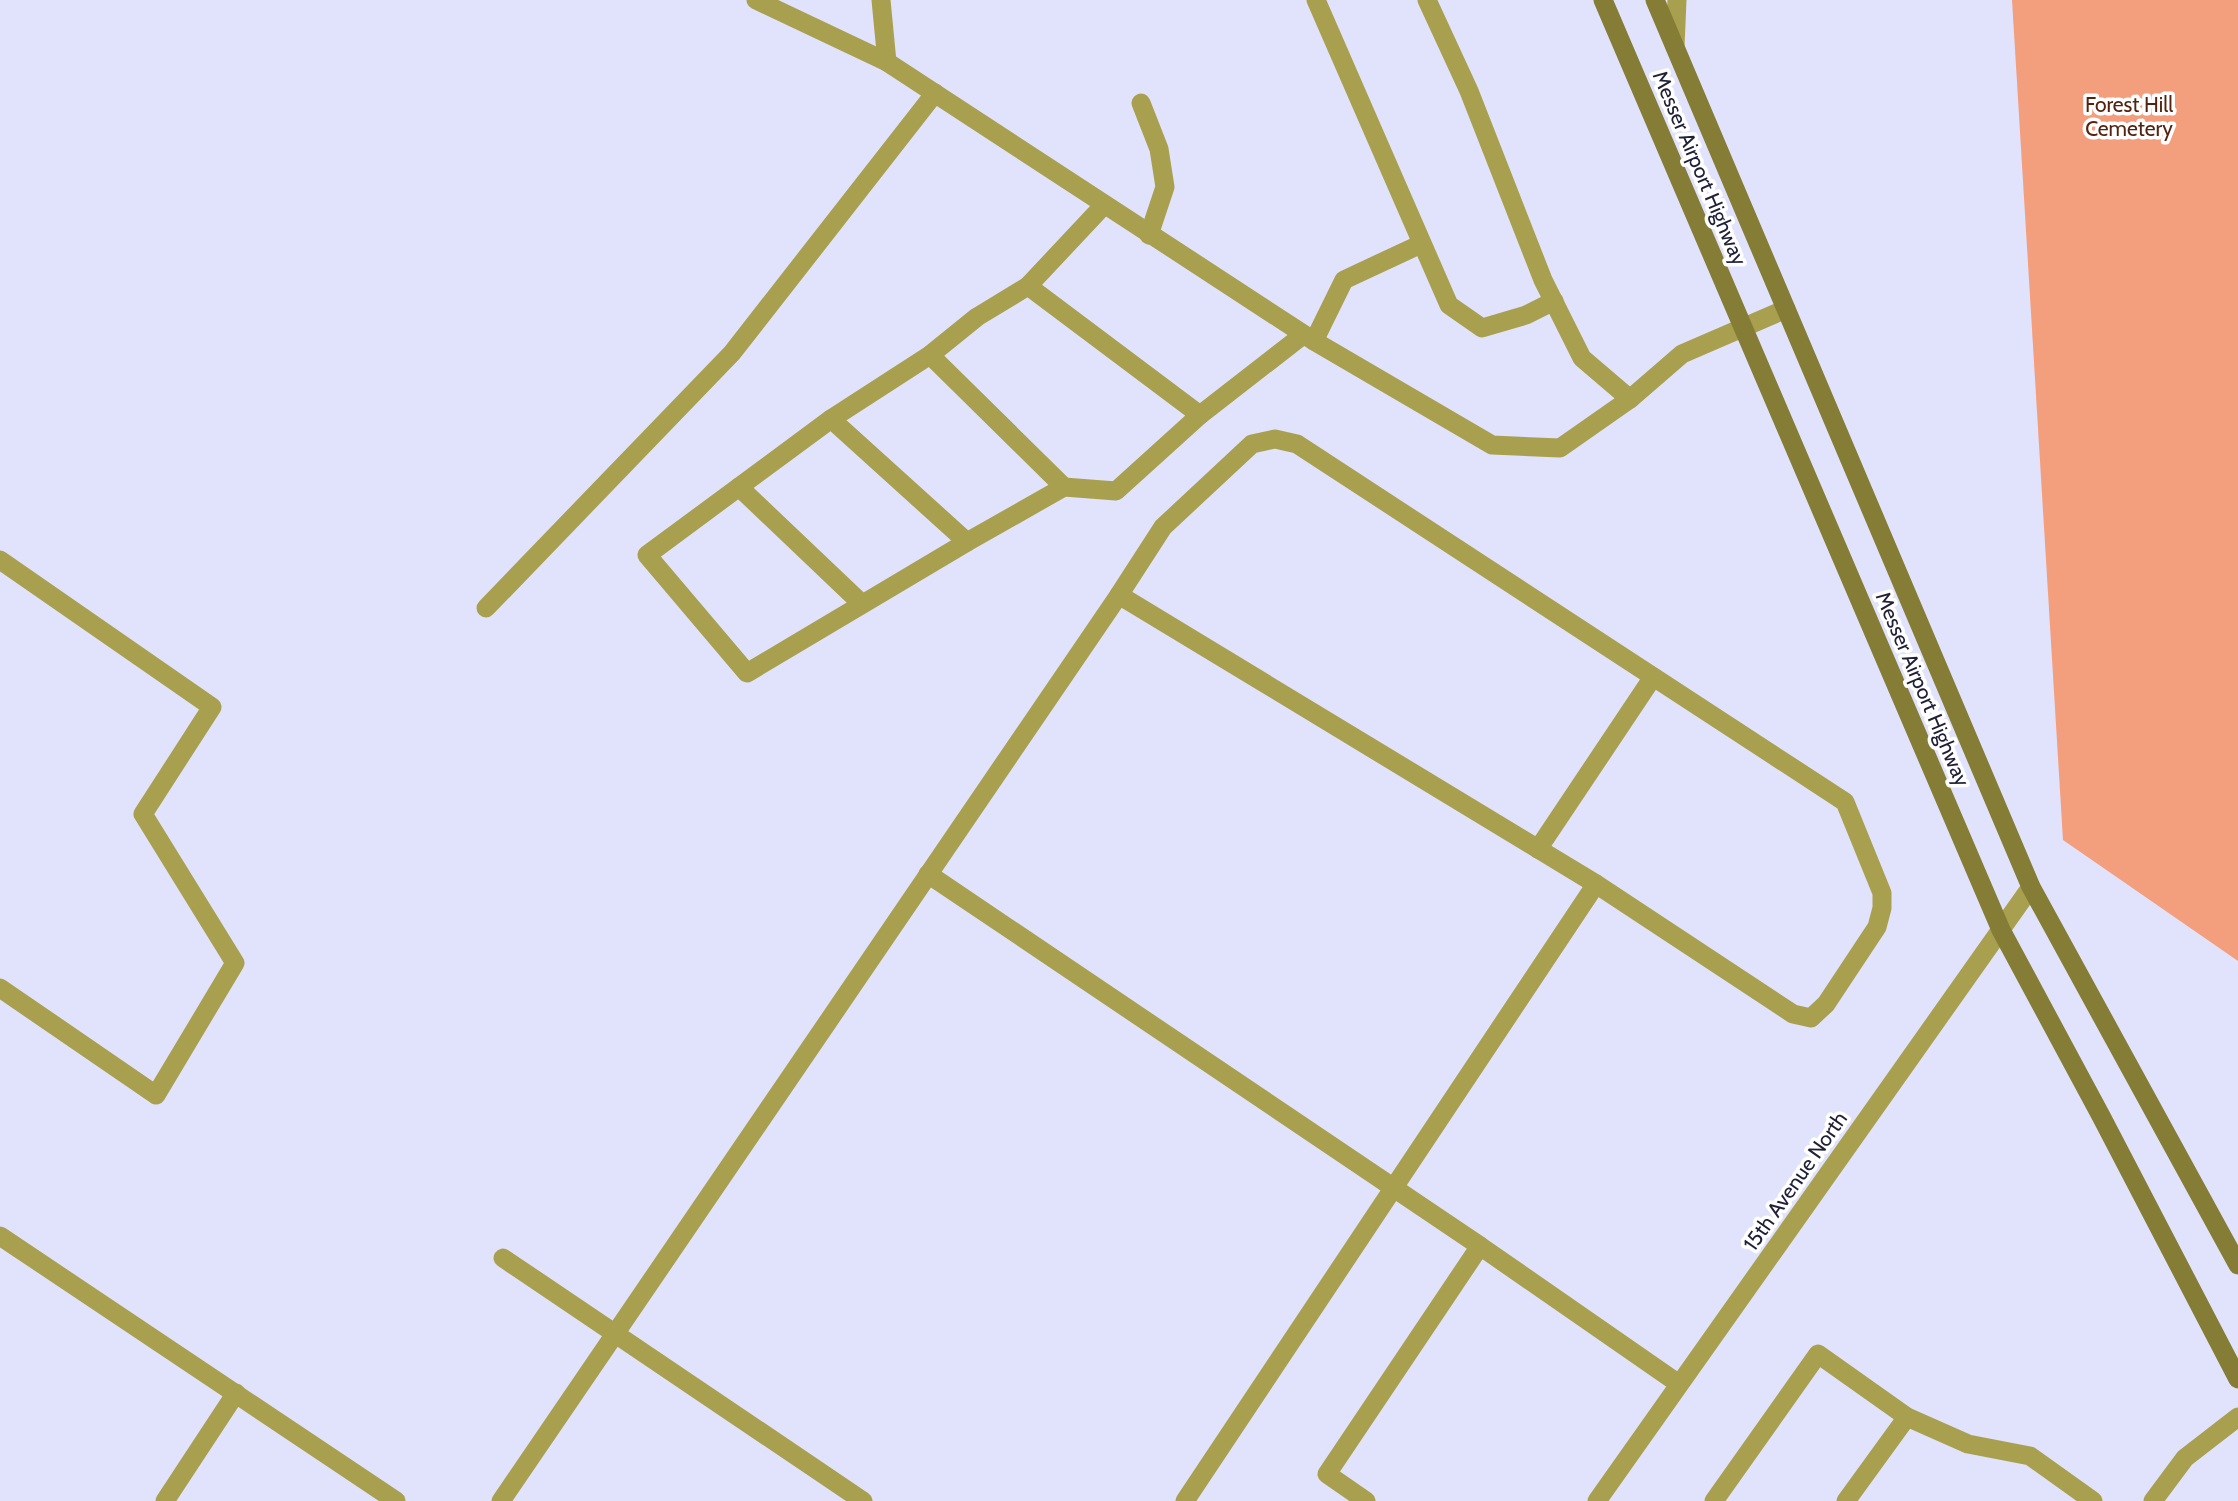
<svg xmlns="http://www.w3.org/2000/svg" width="2238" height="1501" viewBox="0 0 2238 1501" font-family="Cabin,sans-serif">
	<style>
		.green { fill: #f39f7d }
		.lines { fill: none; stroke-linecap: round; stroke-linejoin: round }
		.service { stroke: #a9a04f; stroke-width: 19 }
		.minor { stroke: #a9a04f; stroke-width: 19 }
		.secondary { stroke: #857d35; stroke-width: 19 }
		.labels { text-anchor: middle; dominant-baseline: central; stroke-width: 7; stroke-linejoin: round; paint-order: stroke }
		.park-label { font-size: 21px; fill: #55240e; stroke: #fff }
		.street-label { font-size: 21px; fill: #202137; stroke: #fff }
	</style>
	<rect width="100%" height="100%" fill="#e1e3fc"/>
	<path class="green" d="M2012 0H2238V961L2063 840Z"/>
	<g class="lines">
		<g class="service">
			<path d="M756 0 887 62 1314 341 1492 445 1560 448 1630 399 1682 354 1786 309"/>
			<path d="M881 0 887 62"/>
			<path d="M1316 0 1449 305 1482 328 1526 315 1554 301"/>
			<path d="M1427 0 1469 91 1543 280 1582 358 1630 399"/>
			<path d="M1141 103 1159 149 1165 187 1149 235"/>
			<path d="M1028 286 1200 415 1116 491 1064 487 967 542 831 419 930 355 977 317Z"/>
			<path d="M1028 286 1104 205"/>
			<path d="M1314 341 1344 280 1421 244"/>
			<path d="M930 355 1064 487"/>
			<path d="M1200 415 1303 335"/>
			<path d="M831 419 647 555 747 673 967 542"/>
			<path d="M739 487 862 604"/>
			<path d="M0 560 212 707 143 814 235 963 156 1095 0 988"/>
			<path d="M1119 595 1163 527 1252 444 1275 439 1297 444 1845 802 1882 893V908L1877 927 1826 1004 1811 1018 1793 1014 1596 884"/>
			<path d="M486 608 732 353 935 93"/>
			<path d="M1538 849 1653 677"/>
			<path d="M928 874 1480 1246"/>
			<path d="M0 1236 396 1501"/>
			<path d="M503 1258 863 1501"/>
			<path d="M165 1501 236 1393"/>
			<path d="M501 1501 1119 595 1596 884 1185 1501"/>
			<path d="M1366 1501 1327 1474 1480 1246 1679 1384"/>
			<path d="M1714 1501 1818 1354 1907 1417 1968 1444 2030 1456 2093 1501"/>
			<path d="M1846 1501 1907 1417"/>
			<path d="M2153 1501 2185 1458 2238 1417"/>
		</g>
		<g class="minor">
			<path d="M1675 47 1677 0"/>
			<path d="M1597 1501 2031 887"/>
		</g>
		<g class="secondary">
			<path d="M1603 0 2001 930 2101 1116 2238 1379"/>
			<path d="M1655 0 2031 887 2238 1265"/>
		</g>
	</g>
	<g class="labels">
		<g class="park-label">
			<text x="2129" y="104">Forest Hill<tspan x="2129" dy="24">Cemetery</tspan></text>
		</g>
		<g class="street-label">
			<text transform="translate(1700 168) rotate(67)">Messer Airport Highway</text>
			<text transform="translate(1923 689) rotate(67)">Messer Airport Highway</text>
			<text transform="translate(1795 1181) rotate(-55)">15th Avenue North</text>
		</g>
	</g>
</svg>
